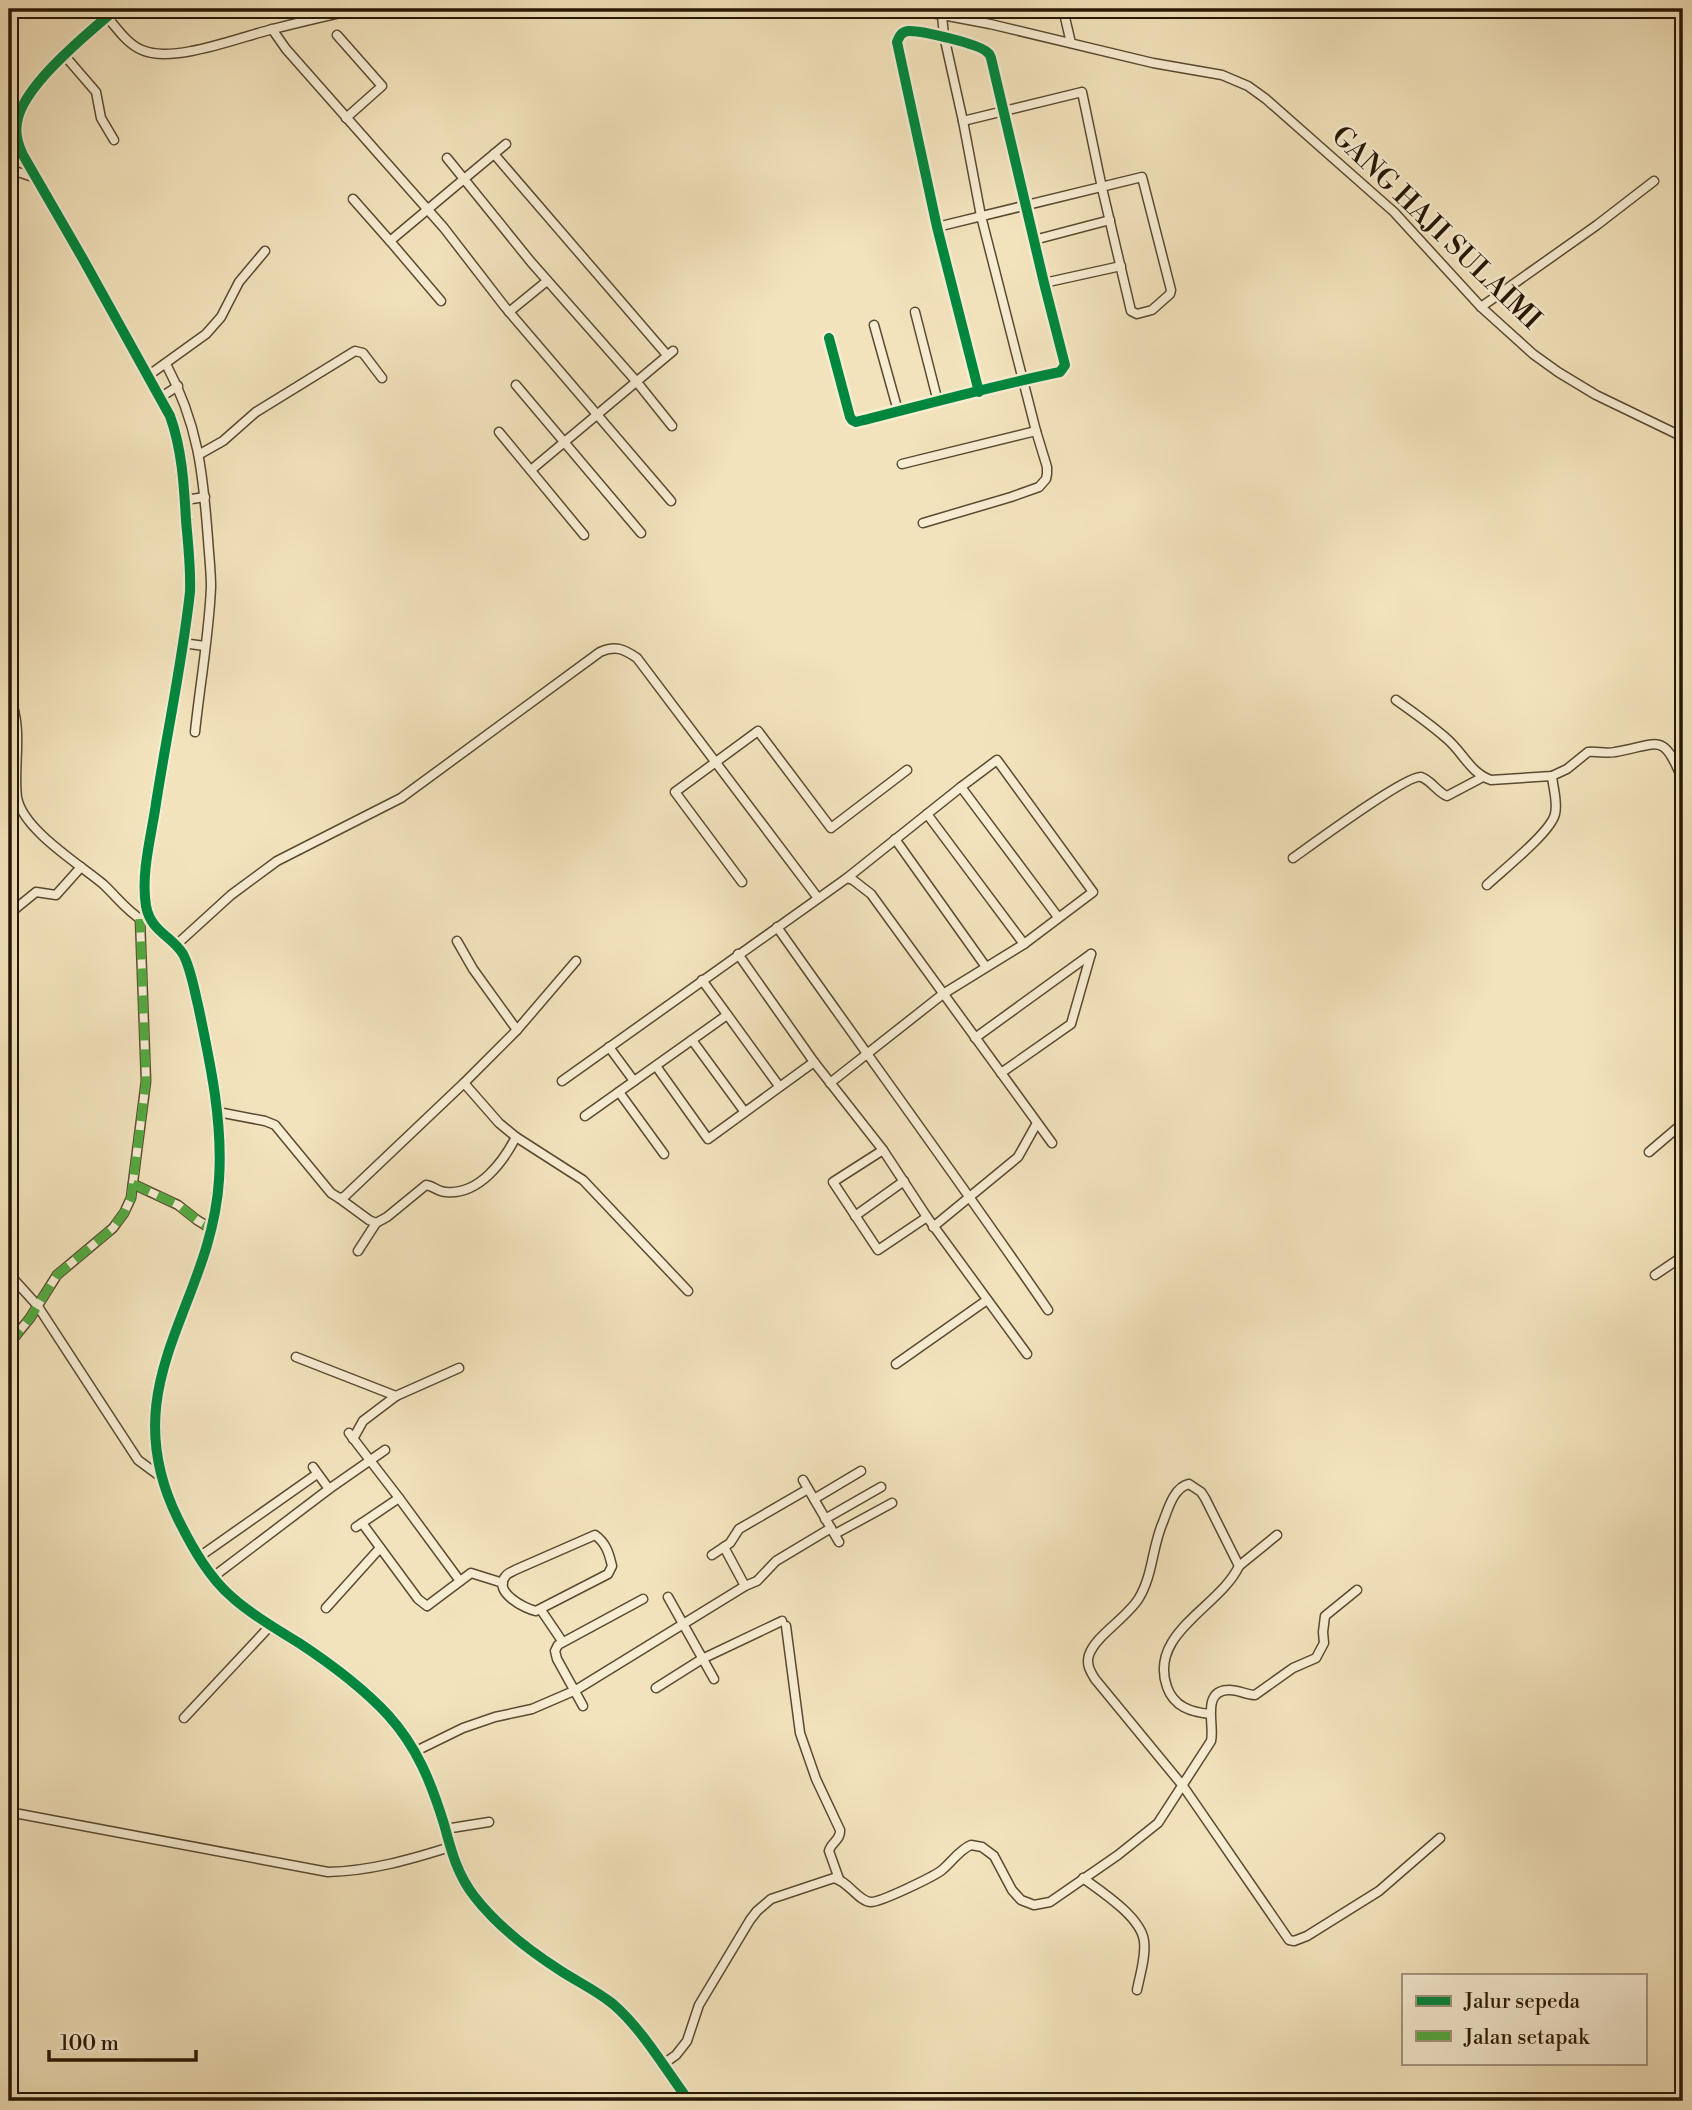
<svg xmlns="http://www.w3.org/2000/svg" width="1692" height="2110" viewBox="0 0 1692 2110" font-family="'Libre Bodoni',serif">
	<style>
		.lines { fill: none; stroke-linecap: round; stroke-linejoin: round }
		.street-casing { stroke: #5a4a31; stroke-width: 11 }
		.secondary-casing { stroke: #271703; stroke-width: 14 }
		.street { stroke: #f7edd3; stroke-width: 8 }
		.secondary { stroke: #f7edd3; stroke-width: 10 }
		.quiet { stroke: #53a940; stroke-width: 9; stroke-dasharray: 18 9; stroke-linecap: butt }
		.cycleway-casing { stroke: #f7edd3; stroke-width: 15 }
		.cycleway { stroke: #00873e; stroke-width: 10 }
		.labels { text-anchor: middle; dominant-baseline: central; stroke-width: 5; stroke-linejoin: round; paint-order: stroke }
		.street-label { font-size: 28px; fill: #271703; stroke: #f7edd3 }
	</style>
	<rect width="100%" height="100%" fill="#f3e3bc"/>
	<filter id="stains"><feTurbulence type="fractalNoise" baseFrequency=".00286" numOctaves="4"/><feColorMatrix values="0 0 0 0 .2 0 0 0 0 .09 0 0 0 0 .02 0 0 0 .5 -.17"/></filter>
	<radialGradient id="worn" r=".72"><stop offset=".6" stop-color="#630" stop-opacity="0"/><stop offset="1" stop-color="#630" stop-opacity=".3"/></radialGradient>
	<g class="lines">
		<defs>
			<g id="street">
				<path d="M911 9 990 24 1153 63 1222 75 1248 86 1266 99 1394 212 1481 307 1533 354 1558 372 1596 395 1683 437"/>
				<path d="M1063 9 1071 43"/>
				<path d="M1407 9 1411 13"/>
				<path d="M107 17C117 28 127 44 142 50 173 64 240 37 273 29 301 22 330 15 358 9"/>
				<path d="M272 29 286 49 444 228 505 307 671 501"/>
				<path d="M337 35 382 86 346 118"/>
				<path d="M65 56 96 92 101 118 114 140"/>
				<path d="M506 144 464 179 531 262 636 381 672 426"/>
				<path d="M494 154 667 355"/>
				<path d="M9 173 15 171 36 178"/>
				<path d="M353 199 390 241 464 179 447 158"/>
				<path d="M937 227 1142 177 1171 290 1170 294 1152 310 1137 314 1131 311 1102 188 1082 92 963 121"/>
				<path d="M1034 240 1110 220"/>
				<path d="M390 241 441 301"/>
				<path d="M1044 283 1121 266"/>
				<path d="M1481 307 1597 225 1654 181"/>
				<path d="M509 312 547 281"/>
				<path d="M915 312 938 402"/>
				<path d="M874 325 898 411"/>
				<path d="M829 338 850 417 852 420 856 422C924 405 992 386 1060 372L1065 365 1044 283 991 58C990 56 990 54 988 53 981 44 919 30 908 31 901 32 899 37 897 42L937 227 979 392"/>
				<path d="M166 364C198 424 203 472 208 539 209 555 211 571 211 587 209 635 200 684 195 732"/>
				<path d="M149 375 206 334 221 317 239 282 265 251"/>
				<path d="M516 385 641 533"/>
				<path d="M161 397 178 386"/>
				<path d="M499 432 584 535"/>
				<path d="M200 454 223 441 256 412 355 351 363 353 382 378"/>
				<path d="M902 464 1036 431"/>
				<path d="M531 470 673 351"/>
				<path d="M185 500 205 497"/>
				<path d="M923 523 1011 497 1039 487 1046 479 1047 474V467L1036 431 981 216 963 121 944 36 942 15"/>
				<path d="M182 643 205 646"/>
				<path d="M9 696C24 729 13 763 17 797 22 829 79 864 103 884 116 896 127 911 142 920"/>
				<path d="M1396 700C1413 712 1430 724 1446 738 1463 752 1470 773 1491 780L1552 776 1567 769 1588 752C1597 751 1606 754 1615 752 1660 744 1663 731 1683 781"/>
				<path d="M961 787 1058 917"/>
				<path d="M927 814 1024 944"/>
				<path d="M895 839 986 967"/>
				<path d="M1293 858C1310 846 1408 774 1421 777 1431 780 1437 792 1447 796L1483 777"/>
				<path d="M742 882 675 792 758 731 831 828 907 770"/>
				<path d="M1487 885C1503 870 1551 832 1555 814 1558 802 1553 788 1552 776"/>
				<path d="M9 914 36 892 56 895 81 867"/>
				<path d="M777 927C867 1055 960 1181 1048 1310"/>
				<path d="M457 941 473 969 517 1030"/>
				<path d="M175 946 231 895 277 861 401 798 600 652C615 645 624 649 637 658L818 898"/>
				<path d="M738 954 814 1062 883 1150 927 1217 1027 1354"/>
				<path d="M702 980 779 1086"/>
				<path d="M975 1038 1091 954"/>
				<path d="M692 1040 744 1111"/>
				<path d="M609 1047 634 1081"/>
				<path d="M656 1066 708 1139 814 1062"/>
				<path d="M1001 1073 1071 1024 1091 954"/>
				<path d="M562 1081 847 878 853 880 871 894 1052 1143"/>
				<path d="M464 1083 499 1123 516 1137 583 1180 688 1291"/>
				<path d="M830 1083 943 994 1024 944 1093 892 997 760 961 787 847 878"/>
				<path d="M619 1092 664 1154"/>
				<path d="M218 1112 265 1121 275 1125 331 1193 339 1198 344 1197 464 1083 517 1030 576 961"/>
				<path d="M585 1116 727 1015"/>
				<path d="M883 1150 833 1182 878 1250 927 1217"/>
				<path d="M1649 1152 1683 1123"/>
				<path d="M133 1184 178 1205 197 1220 210 1228"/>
				<path d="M339 1198 369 1220 376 1223"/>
				<path d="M855 1216 904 1181"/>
				<path d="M933 1227 1018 1157 1037 1123"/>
				<path d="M358 1251 376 1223 387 1217 426 1185C434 1186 438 1192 446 1192 479 1195 503 1162 516 1137"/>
				<path d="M9 1274 37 1305 138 1460 161 1477"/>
				<path d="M1655 1275 1683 1256"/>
				<path d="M9 1344 30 1318 57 1275 113 1228 124 1213 131 1198 146 1081 140 919"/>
				<path d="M296 1357 396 1396 459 1368"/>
				<path d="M896 1364 987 1300"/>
				<path d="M349 1433 399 1498 460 1581"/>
				<path d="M353 1439 363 1421 396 1396"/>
				<path d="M313 1467 329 1489"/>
				<path d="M803 1480 839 1542"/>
				<path d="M814 1499 861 1471"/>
				<path d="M825 1519 881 1487"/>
				<path d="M362 1523 418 1599 427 1606 471 1573 503 1583"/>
				<path d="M356 1527 399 1498"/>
				<path d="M835 1534 892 1503"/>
				<path d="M595 1535C606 1543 609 1553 612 1566L608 1574 536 1611C525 1609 493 1592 505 1577 507 1573 512 1572 515 1570Z"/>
				<path d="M724 1547 745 1586"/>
				<path d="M712 1555 730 1543 739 1529 808 1489"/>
				<path d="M199 1557 317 1474"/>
				<path d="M1239 1566 1277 1535"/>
				<path d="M213 1577 329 1489 385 1450"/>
				<path d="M668 1597 714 1679"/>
				<path d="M326 1608 380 1548"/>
				<path d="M541 1610 562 1641"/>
				<path d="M786 1626 800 1733 816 1779 840 1830C841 1840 831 1842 829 1851L839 1879"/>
				<path d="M656 1688 702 1659 782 1621"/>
				<path d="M583 1706 557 1659 555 1651 558 1645 643 1599"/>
				<path d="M1210 1714C1191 1712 1174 1707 1167 1687 1148 1633 1220 1607 1239 1566L1205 1498 1201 1492 1189 1484C1174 1487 1168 1509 1163 1522 1152 1547 1153 1575 1139 1598 1127 1618 1096 1635 1089 1655 1086 1664 1090 1671 1095 1679L1183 1786 1289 1940 1294 1941 1307 1936 1379 1891 1440 1838"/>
				<path d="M184 1718 271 1625"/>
				<path d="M416 1751 463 1728 495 1717 532 1709 576 1690 745 1586 757 1581 776 1561 831 1528"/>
				<path d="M9 1812 328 1872C370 1871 409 1860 450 1847"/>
				<path d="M445 1829 489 1822"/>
				<path d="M1083 1878C1102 1892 1141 1917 1144 1941 1146 1956 1140 1975 1137 1990"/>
				<path d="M662 2065 676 2055 687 2041 699 2005 750 1920 757 1911 771 1899 834 1878C848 1881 859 1902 871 1902 881 1902 933 1877 942 1870 952 1862 959 1850 971 1845L982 1847 994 1856 1012 1890 1021 1900 1034 1905 1050 1902 1118 1855 1158 1823 1211 1741C1215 1726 1201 1691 1228 1690 1237 1689 1246 1695 1255 1695L1293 1668 1316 1658 1324 1643 1323 1632 1325 1616 1357 1590"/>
			</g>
			<path id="secondary" d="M116 9C88 33 21 87 17 123 15 135 18 144 23 155L83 259 170 416C182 449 184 485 186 520 188 544 191 568 190 592 182 665 166 737 155 810 150 841 141 875 146 906 151 932 171 935 183 954 191 969 194 989 198 1005 210 1062 223 1121 219 1180 211 1307 111 1383 178 1519 192 1547 209 1578 233 1598 253 1616 277 1629 299 1643 331 1664 362 1687 388 1715 417 1747 431 1782 444 1824 451 1850 457 1874 474 1896 498 1927 528 1950 561 1971 578 1982 597 1991 613 2004 643 2030 665 2069 689 2101"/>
		</defs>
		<use href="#street" class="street-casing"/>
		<use href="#secondary" class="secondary-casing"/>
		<use href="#street" class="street"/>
		<use href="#secondary" class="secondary"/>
		<g class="quiet">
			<path d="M1407 9 1411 13"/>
			<path d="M133 1184 178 1205 197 1220 210 1228"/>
			<path d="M9 1344 30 1318 57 1275 113 1228 124 1213 131 1198 146 1081 140 919"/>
		</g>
		<defs>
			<g id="cycleway">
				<path d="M116 9C88 33 21 87 17 123 15 135 18 144 23 155L83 259 170 416C182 449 184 485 186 520 188 544 191 568 190 592 182 665 166 737 155 810 150 841 141 875 146 906 151 932 171 935 183 954 191 969 194 989 198 1005 210 1062 223 1121 219 1180 211 1307 111 1383 178 1519 192 1547 209 1578 233 1598 253 1616 277 1629 299 1643 331 1664 362 1687 388 1715 417 1747 431 1782 444 1824 451 1850 457 1874 474 1896 498 1927 528 1950 561 1971 578 1982 597 1991 613 2004 643 2030 665 2069 689 2101"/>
				<path d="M829 338 850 417 852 420 856 422C924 405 992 386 1060 372L1065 365 1044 283 991 58C990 56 990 54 988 53 981 44 919 30 908 31 901 32 899 37 897 42L937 227 979 392"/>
			</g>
		</defs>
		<use href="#cycleway" class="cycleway-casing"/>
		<use href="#cycleway" class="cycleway"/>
	</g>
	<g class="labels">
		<g class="street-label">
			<text transform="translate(1436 228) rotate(44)">GANG HAJI SULAIMI</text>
		</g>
	</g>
	<rect width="1692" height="2110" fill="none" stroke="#f3e3bc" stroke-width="35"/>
	<rect x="10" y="10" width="1671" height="2089" fill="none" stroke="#271703" stroke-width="3.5"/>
	<rect x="18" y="18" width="1657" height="2075" fill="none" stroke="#271703" stroke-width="2"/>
	<rect x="1402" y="1974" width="245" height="91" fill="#f7edd3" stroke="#a49780" stroke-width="2"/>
	<rect x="1416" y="1996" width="35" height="10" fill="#00873e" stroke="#a49780" stroke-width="2"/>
	<text x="1464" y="2008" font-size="21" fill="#271703">Jalur sepeda</text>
	<rect x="1416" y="2031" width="35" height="10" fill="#53a940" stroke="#a49780" stroke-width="2"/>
	<text x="1464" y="2044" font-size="21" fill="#271703">Jalan setapak</text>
	<path d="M49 2050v10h147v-10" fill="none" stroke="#271703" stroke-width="3.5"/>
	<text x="60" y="2050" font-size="21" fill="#271703" stroke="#f7edd3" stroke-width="5" paint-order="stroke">100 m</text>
	<rect width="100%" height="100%" filter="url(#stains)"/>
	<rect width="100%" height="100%" fill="url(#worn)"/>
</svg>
